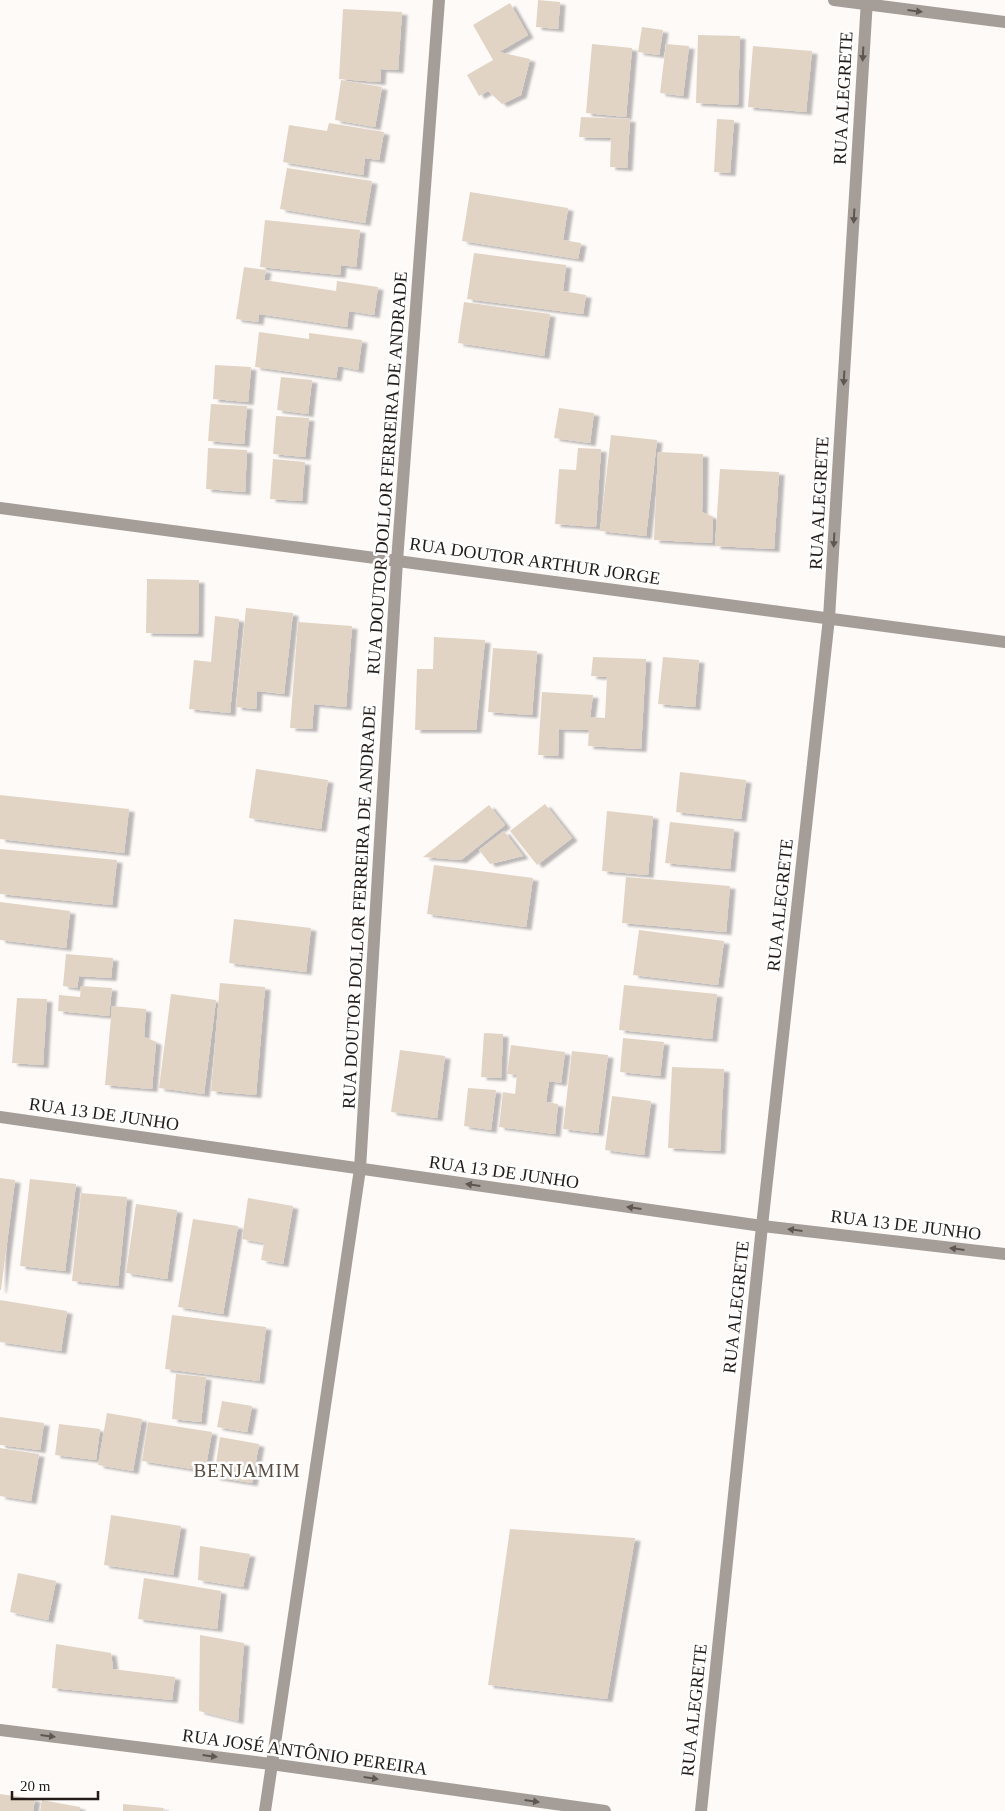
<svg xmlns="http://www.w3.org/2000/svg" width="1005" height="1811" viewBox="0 0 1005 1811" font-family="'Times New Roman',serif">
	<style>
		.building { fill: #e2d4c5; filter: url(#shadow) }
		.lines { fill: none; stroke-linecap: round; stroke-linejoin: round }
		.minor { stroke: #a59d98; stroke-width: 12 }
		.oneway { fill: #5d5651 }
		.labels { text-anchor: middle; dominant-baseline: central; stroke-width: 5; stroke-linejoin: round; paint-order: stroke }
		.street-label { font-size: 18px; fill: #221b17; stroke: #fff }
		.neighbourhood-label { font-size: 19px; letter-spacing: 1px; fill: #594b40; stroke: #fff }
	</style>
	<defs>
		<filter id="shadow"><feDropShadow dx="5.5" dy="3" stdDeviation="1" flood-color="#0004"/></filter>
	</defs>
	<rect width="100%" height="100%" fill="#fefaf8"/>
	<g class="building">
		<path d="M538 0 560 2 558 29 536 27Z"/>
		<path d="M510 3 528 35 499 52 530 59 521 95 502 104 488 91 479 96 467 75 493 60 473 25Z"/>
		<path d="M343 9 402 12 398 70 381 69 380 82 339 79Z"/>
		<path d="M642 27 663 30 659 55 638 52Z"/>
		<path d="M698 35 740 36 738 105 696 103Z"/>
		<path d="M592 44 632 48 626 117 586 113Z"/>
		<path d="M666 44 689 46 683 96 660 93Z"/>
		<path d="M753 46 812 51 806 112 748 107Z"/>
		<path d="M341 80 382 87 375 127 335 120Z"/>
		<path d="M581 117 630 119 627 168 610 167 611 138 579 137Z"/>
		<path d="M717 119 734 120 730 173 714 172Z"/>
		<path d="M329 123 384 132 379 160 365 158 363 175 283 162 289 125 327 131Z"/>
		<path d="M287 168 372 181 365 223 280 209Z"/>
		<path d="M470 192 568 208 563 240 581 243 578 259 462 241Z"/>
		<path d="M265 220 360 230 356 267 341 265 340 275 260 267Z"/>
		<path d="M474 253 566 265 563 291 586 295 583 314 467 299Z"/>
		<path d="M244 267 266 270 264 280 336 291 337 281 378 287 374 315 349 311 347 327 259 314 258 322 236 319Z"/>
		<path d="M464 302 550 314 544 356 458 343Z"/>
		<path d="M259 332 309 339V333L362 340 358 370 338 366 336 378 255 367Z"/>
		<path d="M215 365 251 367 248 402 213 399Z"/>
		<path d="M281 377 312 380 308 414 277 410Z"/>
		<path d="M211 404 247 406 244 444 208 441Z"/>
		<path d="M559 408 594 413 590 443 554 438Z"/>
		<path d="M276 416 309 418 305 457 273 454Z"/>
		<path d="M611 435 657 440 646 536 600 531Z"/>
		<path d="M208 448 247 450 245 492 206 489Z"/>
		<path d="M578 448 601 449 596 527 555 524 559 469 576 470Z"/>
		<path d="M658 452 703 454 702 512 713 517 712 543 654 540Z"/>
		<path d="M273 459 305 462 302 501 270 499Z"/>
		<path d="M720 469 779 472 774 549 715 546Z"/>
		<path d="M147 579 199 580 198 634 146 633Z"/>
		<path d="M246 608 293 613 284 694 257 691 256 709 236 707Z"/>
		<path d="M215 616 239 619 230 713 189 709 194 660 211 662Z"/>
		<path d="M298 622 352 626 346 707 314 704 312 729 290 728Z"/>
		<path d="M434 637 485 640 476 730H415L417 669H433Z"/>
		<path d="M493 648 537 651 532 715 488 712Z"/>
		<path d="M593 657 646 659 641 749 588 746 589 730 559 729 558 756 538 755 542 692 593 695 590 717 605 718 607 677 591 676Z"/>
		<path d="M663 657 699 660 695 707 658 704Z"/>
		<path d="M256 769 328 780 321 829 249 818Z"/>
		<path d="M680 772 746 780 741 819 676 812Z"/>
		<path d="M0 795 129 809 124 853 0 839Z"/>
		<path d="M545 804 572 838 537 865 510 831Z"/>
		<path d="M489 805 505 825 461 860 423 857Z"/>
		<path d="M607 811 653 816 648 875 602 871Z"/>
		<path d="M670 822 734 829 730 869 665 863Z"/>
		<path d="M504 831 523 856 490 864 479 850Z"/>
		<path d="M0 849 117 860 112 905 0 894Z"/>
		<path d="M434 865 533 878 526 927 427 914Z"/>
		<path d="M626 877 730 886 726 932 622 923Z"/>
		<path d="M0 902 70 911 66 948 0 940Z"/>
		<path d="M234 919 311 928 306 972 229 963Z"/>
		<path d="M639 930 724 941 718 985 633 975Z"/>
		<path d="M66 954 113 958 111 978 79 976 77 988 63 986Z"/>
		<path d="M220 983 265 987 256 1095 211 1091Z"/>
		<path d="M624 985 717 994 712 1039 619 1030Z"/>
		<path d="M81 986 112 988 109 1016 58 1011 59 995 80 997Z"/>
		<path d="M171 994 216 1000 204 1094 159 1088Z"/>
		<path d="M17 998 47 999 43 1065 12 1063Z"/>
		<path d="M112 1006 146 1009 144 1037 156 1042 152 1089 105 1085Z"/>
		<path d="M484 1033 503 1034 501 1078 481 1077Z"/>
		<path d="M623 1038 664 1042 660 1076 620 1072Z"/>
		<path d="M511 1045 565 1052 561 1083 549 1081 546 1102 558 1104 555 1134 499 1127 503 1092 515 1094 517 1075 507 1074Z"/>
		<path d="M400 1050 445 1056 437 1118 391 1112Z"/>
		<path d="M572 1051 608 1055 598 1133 563 1129Z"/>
		<path d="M672 1067 724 1069 720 1151 668 1148Z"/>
		<path d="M468 1088 496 1090 491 1130 464 1126Z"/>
		<path d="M612 1096 651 1101 644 1155 605 1150Z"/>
		<path d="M0 1178 15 1180 1 1290H0Z"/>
		<path d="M30 1179 76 1184 65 1271 20 1266Z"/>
		<path d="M81 1193 127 1197 118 1286 72 1281Z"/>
		<path d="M248 1198 293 1206 283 1264 261 1260 264 1243 242 1239Z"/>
		<path d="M136 1204 177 1210 167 1279 126 1273Z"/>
		<path d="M193 1219 238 1226 223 1314 178 1307Z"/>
		<path d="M0 1300 67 1311 61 1351 0 1342Z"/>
		<path d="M172 1315 266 1327 259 1381 165 1369Z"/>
		<path d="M176 1374 206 1377 201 1422 172 1419Z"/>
		<path d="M222 1401 252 1406 247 1432 217 1427Z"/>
		<path d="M107 1413 142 1419 133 1471 98 1465Z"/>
		<path d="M0 1417 44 1423 40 1450 0 1445Z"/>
		<path d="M148 1422 212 1432 205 1471 142 1461Z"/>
		<path d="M59 1424 100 1429 96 1460 55 1455Z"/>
		<path d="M220 1437 259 1444 252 1483 214 1477Z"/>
		<path d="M0 1448 39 1454 31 1501 0 1496Z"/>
		<path d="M111 1515 181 1526 173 1575 104 1565Z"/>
		<path d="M510 1529 635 1538 607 1699 488 1685Z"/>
		<path d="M200 1546 250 1554 243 1587 198 1580Z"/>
		<path d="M18 1573 56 1581 48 1620 10 1612Z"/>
		<path d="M144 1578 221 1591 217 1629 138 1619Z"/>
		<path d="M200 1635 244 1643 238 1721 199 1711Z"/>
		<path d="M56 1644 111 1653 113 1669 175 1677 172 1700 52 1688Z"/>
		<path d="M0 1794 35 1799 33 1811H0Z"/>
		<path d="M42 1800 80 1807V1811H40Z"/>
		<path d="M123 1804 164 1808 163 1811H123Z"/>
	</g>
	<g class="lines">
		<g class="minor">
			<path d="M834 0 1005 22"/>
			<path d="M0 508 1005 642"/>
			<path d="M0 1117 762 1226 1005 1254"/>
			<path d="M0 1730 271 1764 605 1811"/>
			<path d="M265 1811 360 1169 397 561 439 0"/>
			<path d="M701 1811 762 1226 829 618 867 0"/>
		</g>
	</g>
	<defs><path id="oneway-solid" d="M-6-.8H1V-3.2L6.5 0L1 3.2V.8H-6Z" transform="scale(1.25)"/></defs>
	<g class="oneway">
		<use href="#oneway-solid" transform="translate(915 11) rotate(7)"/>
		<use href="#oneway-solid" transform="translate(863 54) rotate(93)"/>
		<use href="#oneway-solid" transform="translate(854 216) rotate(93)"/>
		<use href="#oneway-solid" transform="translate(844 378) rotate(93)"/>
		<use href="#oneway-solid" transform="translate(834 540) rotate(93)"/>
		<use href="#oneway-solid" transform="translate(473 1185) rotate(-172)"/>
		<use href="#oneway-solid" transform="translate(634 1208) rotate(-172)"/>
		<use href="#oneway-solid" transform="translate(795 1230) rotate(-173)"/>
		<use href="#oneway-solid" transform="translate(957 1249) rotate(-173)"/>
		<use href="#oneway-solid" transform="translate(48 1736) rotate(7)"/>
		<use href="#oneway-solid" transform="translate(210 1756) rotate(7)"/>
		<use href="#oneway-solid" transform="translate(371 1778) rotate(8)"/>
		<use href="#oneway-solid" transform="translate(532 1801) rotate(8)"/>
	</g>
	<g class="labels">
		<g class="street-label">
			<text transform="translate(843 98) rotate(-87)">RUA ALEGRETE</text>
			<text transform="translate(387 473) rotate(-86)">RUA DOUTOR DOLLOR FERREIRA DE ANDRADE</text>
			<text transform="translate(819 503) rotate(-87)">RUA ALEGRETE</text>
			<text transform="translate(535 561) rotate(8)">RUA DOUTOR ARTHUR JORGE</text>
			<text transform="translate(780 905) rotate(-84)">RUA ALEGRETE</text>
			<text transform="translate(359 907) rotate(-87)">RUA DOUTOR DOLLOR FERREIRA DE ANDRADE</text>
			<text transform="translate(104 1114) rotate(8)">RUA 13 DE JUNHO</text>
			<text transform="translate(504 1172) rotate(8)">RUA 13 DE JUNHO</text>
			<text transform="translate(906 1225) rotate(7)">RUA 13 DE JUNHO</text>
			<text transform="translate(736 1307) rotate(-84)">RUA ALEGRETE</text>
			<text transform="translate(694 1710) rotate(-84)">RUA ALEGRETE</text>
			<text transform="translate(305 1752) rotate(8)">RUA JOSÉ ANTÔNIO PEREIRA</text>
		</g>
		<g class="neighbourhood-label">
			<text x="247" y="1470">BENJAMIM</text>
		</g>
	</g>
	<path d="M12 1791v8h86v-8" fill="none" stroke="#221b17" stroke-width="2.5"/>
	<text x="20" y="1791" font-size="15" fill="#221b17" stroke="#ffffff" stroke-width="4" paint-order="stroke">20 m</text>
</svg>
